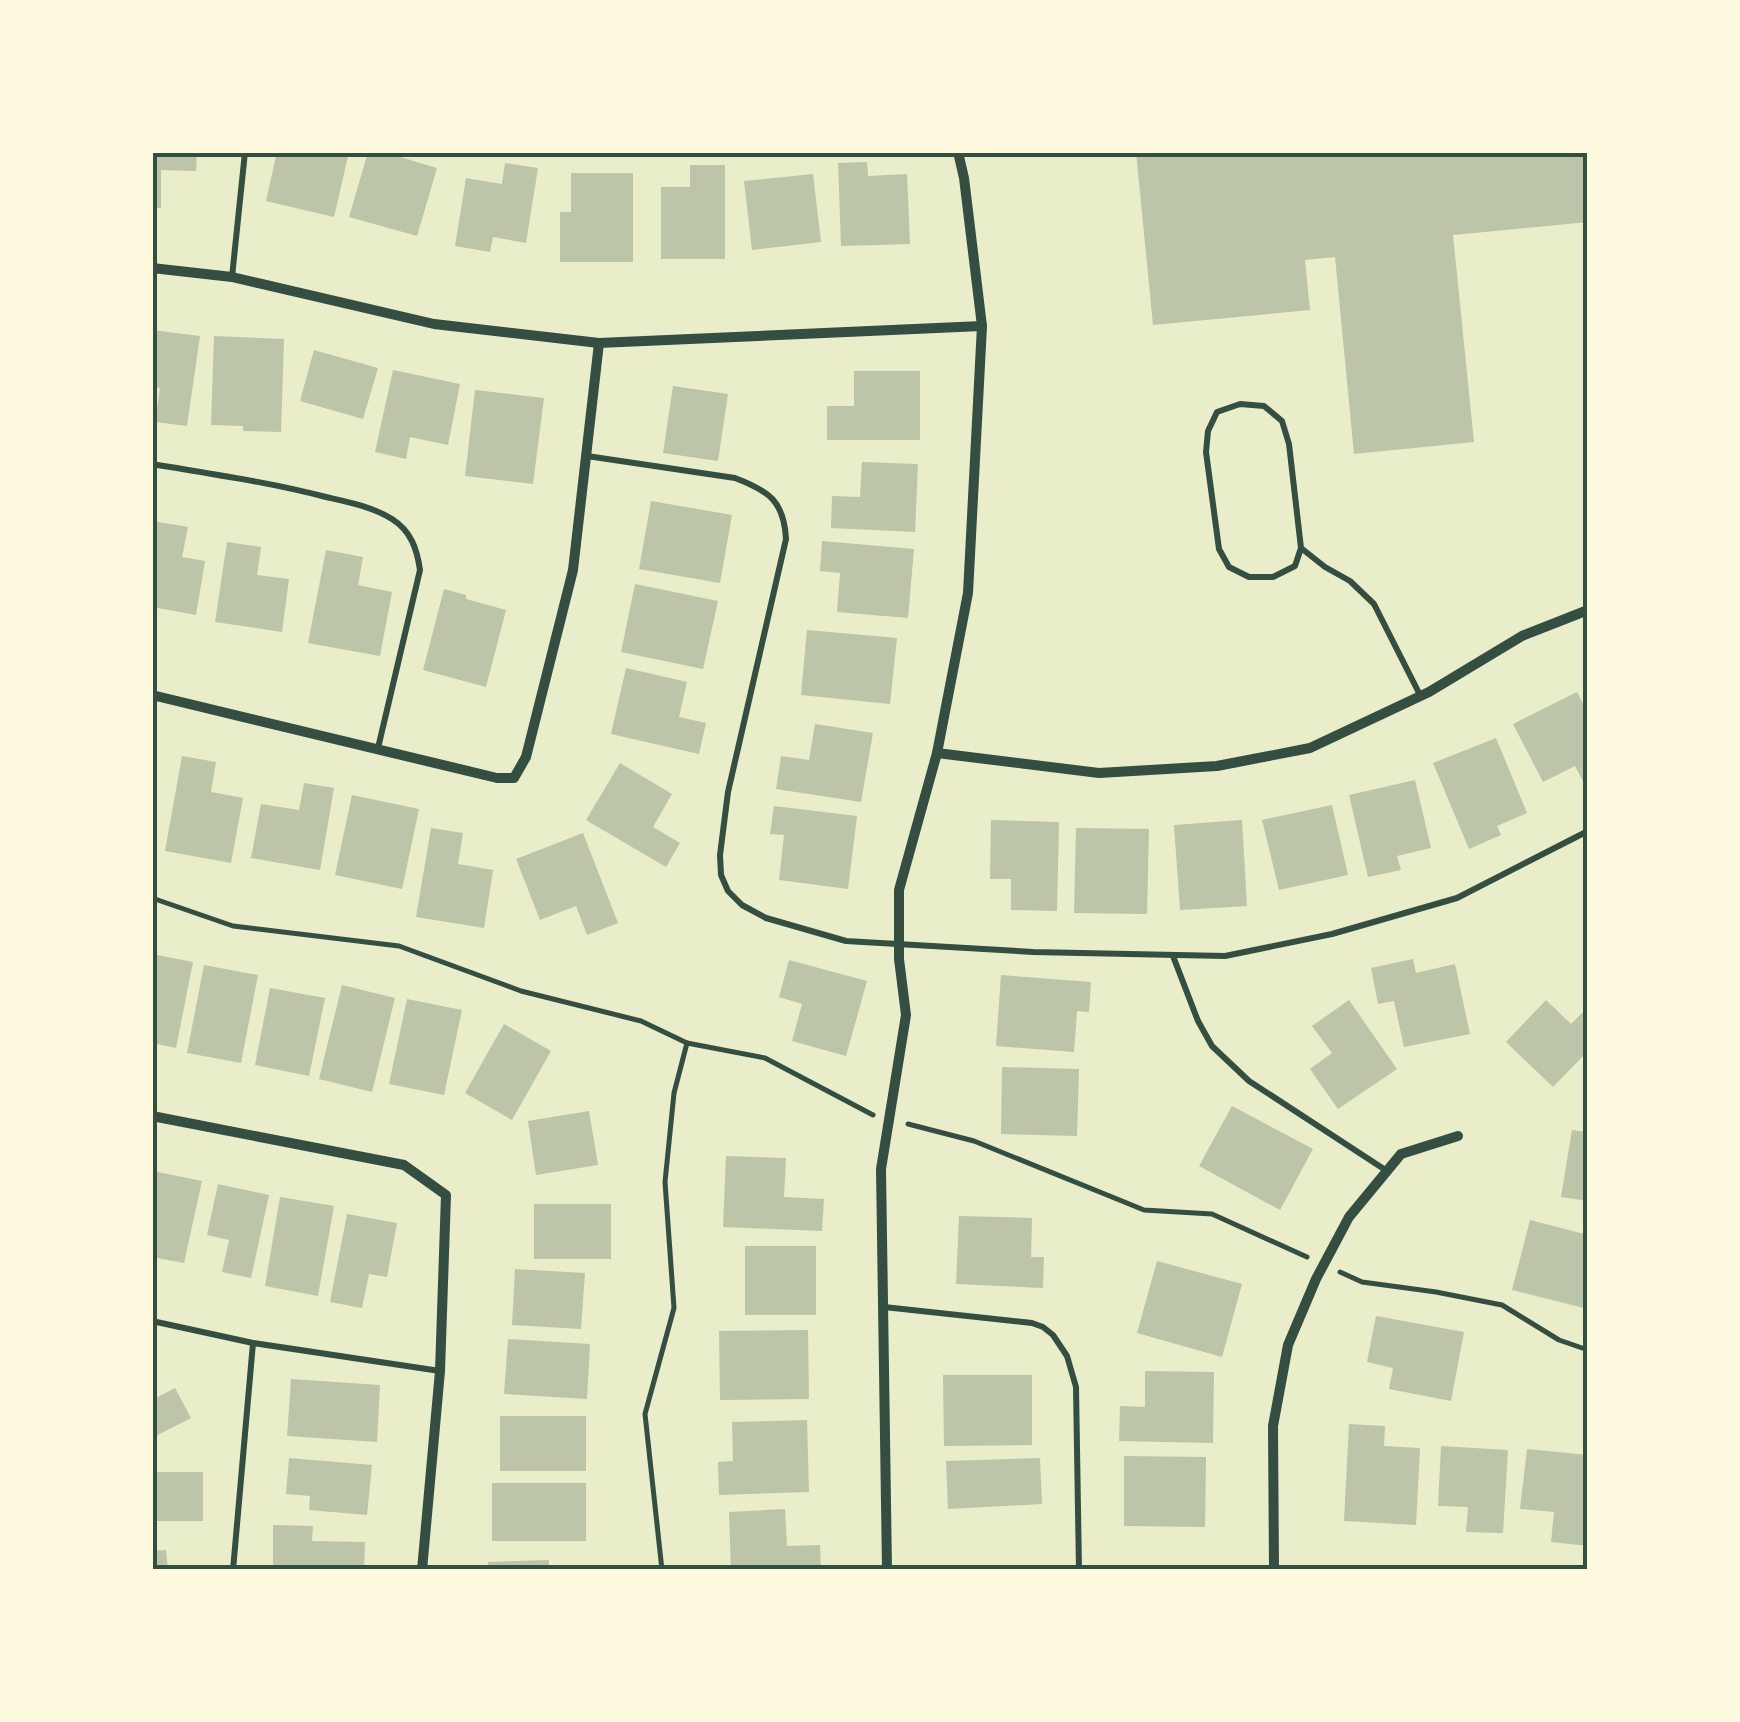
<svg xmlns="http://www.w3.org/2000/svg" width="1740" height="1722" viewBox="0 0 1740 1722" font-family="'Noto Sans',sans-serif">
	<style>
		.building { fill: #bcc5a7 }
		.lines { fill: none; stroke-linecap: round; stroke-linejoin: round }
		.path { stroke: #344e41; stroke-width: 5 }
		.service { stroke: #344e41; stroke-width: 6 }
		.minor { stroke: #344e41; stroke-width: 10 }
		.neatline { fill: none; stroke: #344e41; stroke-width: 4 }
	</style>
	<rect width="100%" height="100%" fill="#e9edc9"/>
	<g class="building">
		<path d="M152 152H197L196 171 161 170V208H152Z"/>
		<path d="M277 152H349L334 217 266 201Z"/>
		<path d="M368 152H402L400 157 437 168 417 236 349 217Z"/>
		<path d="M1136 152H1588V222L1453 235 1474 442 1354 454 1335 257 1305 260 1310 310 1153 325Z"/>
		<path d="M867 162 868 176 907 174 910 244 841 246 838 163Z"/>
		<path d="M505 163 538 168 526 243 493 237 490 252 455 246 466 178 502 184Z"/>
		<path d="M690 165H725V259H661V187H690Z"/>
		<path d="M571 173H633V262H560V212H571Z"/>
		<path d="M813 174 821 242 752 250 744 181Z"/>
		<path d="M152 330 200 336 187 426 155 422 160 388 152 387Z"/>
		<path d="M214 336 284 339 281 432 243 431V426L211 425Z"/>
		<path d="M314 350 378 368 363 419 300 401Z"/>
		<path d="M393 370 460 384 448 445 410 437 406 459 375 452Z"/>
		<path d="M854 371H920V440H827V406H854Z"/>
		<path d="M673 386 728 394 718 461 663 453Z"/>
		<path d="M475 390 544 398 533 484 465 476Z"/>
		<path d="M862 462 918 464 915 532 831 528 832 496 860 497Z"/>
		<path d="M651 501 732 515 720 583 639 569Z"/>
		<path d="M152 521 188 527 182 557 205 561 196 615 152 607Z"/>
		<path d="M822 541 914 549 908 618 837 612 840 573 820 571Z"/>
		<path d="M227 542 261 547 257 575 289 579 282 632 215 622Z"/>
		<path d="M326 550 363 557 358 585 392 592 380 656 308 643Z"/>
		<path d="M635 584 718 601 703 669 621 652Z"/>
		<path d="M444 589 466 595V599L506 610 486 687 423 670Z"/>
		<path d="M807 630 897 638 890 704 801 695Z"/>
		<path d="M626 668 687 682 679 717 706 723 699 754 611 734Z"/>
		<path d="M1577 692 1588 713V791L1575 766 1543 782 1513 724Z"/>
		<path d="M815 724 873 733 861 802 776 789 781 756 809 760Z"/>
		<path d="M1496 738 1527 813 1497 826 1501 835 1469 849 1433 763Z"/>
		<path d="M182 756 216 762 211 792 243 798 231 863 165 851Z"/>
		<path d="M620 763 672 794 653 827 680 843 666 867 586 820Z"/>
		<path d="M1415 780 1431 848 1397 856 1401 870 1368 877 1349 795Z"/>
		<path d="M304 783 334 788 320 870 251 858 261 804 299 810Z"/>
		<path d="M352 795 419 809 402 889 335 875Z"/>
		<path d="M1332 805 1348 875 1279 890 1262 820Z"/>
		<path d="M774 806 857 816 848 889 779 880 784 835 770 834Z"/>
		<path d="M991 820 1059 822 1057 911 1011 910V879H990Z"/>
		<path d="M1242 820 1247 906 1180 910 1174 825Z"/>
		<path d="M431 828 463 833 458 864 493 870 484 928 416 917Z"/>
		<path d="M1076 828 1149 829 1147 914 1074 913Z"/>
		<path d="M583 833 618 923 587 935 576 906 540 920 516 859Z"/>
		<path d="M152 954 193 962 176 1048 152 1043Z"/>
		<path d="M1413 959 1416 973 1455 964 1470 1034 1404 1047 1394 1001 1378 1004 1371 968Z"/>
		<path d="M789 960 867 981 846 1056 792 1041 802 1004 779 997Z"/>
		<path d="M204 965 258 975 241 1063 187 1053Z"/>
		<path d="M1001 975 1091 982 1089 1012 1077 1011 1074 1052 996 1046Z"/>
		<path d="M342 985 395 998 372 1092 319 1079Z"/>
		<path d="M270 988 325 998 309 1076 255 1065Z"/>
		<path d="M407 999 462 1010 444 1095 389 1084Z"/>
		<path d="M1349 1000 1397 1069 1338 1109 1310 1069 1332 1053 1312 1026Z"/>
		<path d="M1546 1000 1571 1024 1588 1007V1051L1553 1087 1506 1042Z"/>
		<path d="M504 1024 551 1051 512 1120 465 1093Z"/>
		<path d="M1002 1067 1079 1069 1077 1136 1001 1134Z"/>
		<path d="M1232 1106 1313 1149 1280 1210 1199 1166Z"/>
		<path d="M589 1111 598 1165 536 1175 528 1121Z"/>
		<path d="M1572 1130 1588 1132V1201L1561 1197Z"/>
		<path d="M726 1156 786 1158 784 1197 824 1199 822 1231 723 1227Z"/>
		<path d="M153 1171 202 1181 184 1263 152 1257Z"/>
		<path d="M218 1184 269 1195 251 1278 222 1272 229 1240 207 1235Z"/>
		<path d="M280 1197 334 1206 318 1296 265 1286Z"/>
		<rect x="534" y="1204" width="77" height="55"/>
		<path d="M347 1214 397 1223 387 1277 369 1274 362 1308 330 1302Z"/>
		<path d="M959 1216 1032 1218 1031 1257H1044L1043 1288 956 1284Z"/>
		<path d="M1530 1220 1588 1235V1309L1512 1290Z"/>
		<rect x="745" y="1246" width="71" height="69"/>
		<path d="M1157 1261 1242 1284 1222 1357 1137 1333Z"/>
		<path d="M515 1269 585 1273 581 1329 512 1325Z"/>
		<path d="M1376 1316 1464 1332 1451 1401 1389 1389 1393 1368 1367 1362Z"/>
		<path d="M808 1330 809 1399 720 1400 719 1331Z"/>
		<path d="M508 1339 590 1344 587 1399 504 1394Z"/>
		<path d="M1145 1371 1214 1372 1213 1443 1119 1441 1120 1406 1145 1407Z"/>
		<path d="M943 1375H1032V1445L944 1446Z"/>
		<path d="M291 1379 380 1385 377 1442 287 1436Z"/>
		<path d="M175 1388 191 1418 152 1438V1391L156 1398Z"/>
		<rect x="500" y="1416" width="86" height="55"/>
		<path d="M807 1420 809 1492 719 1495 718 1462 733 1461 732 1422Z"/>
		<path d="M1349 1424 1385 1426 1384 1446 1420 1448 1416 1525 1344 1521Z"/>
		<path d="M1441 1446 1508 1450 1503 1533 1466 1532 1468 1507 1438 1506Z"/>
		<path d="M1527 1449 1588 1455V1546L1551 1542 1554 1512 1520 1509Z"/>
		<path d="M1124 1456 1206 1457 1205 1527 1124 1526Z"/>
		<path d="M289 1458 372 1465 367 1515 309 1510 310 1496 286 1494Z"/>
		<path d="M1040 1458 1042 1504 948 1509 946 1461Z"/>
		<rect x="152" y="1472" width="51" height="49"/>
		<rect x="492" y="1483" width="94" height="58"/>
		<path d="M785 1509 787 1546 820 1545 821 1570H731L729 1512Z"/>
		<path d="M273 1525 313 1526 312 1541 365 1542 364 1570H291L273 1567Z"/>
		<path d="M166 1550 168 1570H152V1551Z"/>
		<path d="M549 1560V1570H488V1562Z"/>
	</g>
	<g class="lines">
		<g class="path">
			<path d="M152 898 233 926 399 946 521 991 641 1021 687 1043 674 1093 665 1182 674 1308 645 1414 662 1570"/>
			<path d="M687 1043 765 1058 873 1115"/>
			<path d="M908 1124 974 1141 1144 1210 1212 1214 1307 1257"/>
			<path d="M1340 1272 1362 1282 1436 1292 1502 1305 1559 1340 1588 1350"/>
		</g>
		<g class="service">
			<path d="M232 277 245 152"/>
			<path d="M587 456 735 478C769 491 784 501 786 539L728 792 720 855 721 875 728 891 742 905 766 918 846 941 1033 952 1225 956 1332 934 1457 898 1588 831"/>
			<path d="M152 464C211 474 269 482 326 497 348 502 373 507 392 519 411 531 417 549 420 570L378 748"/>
			<path d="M1301 548 1289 444 1282 421 1264 406 1240 404 1217 412 1208 431 1206 452 1219 549 1229 567 1249 577H1273L1295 566 1301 548 1325 567 1350 581 1374 604 1420 695"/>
			<path d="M1173 956 1198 1021 1212 1046 1249 1081 1387 1171"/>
			<path d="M884 1307 1032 1323 1043 1327 1053 1335 1067 1356 1076 1387 1079 1570"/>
			<path d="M152 1321 253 1343 440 1371"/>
			<path d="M233 1570 253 1343"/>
		</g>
		<g class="minor">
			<path d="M152 268 232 277 434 324 599 343 982 326"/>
			<path d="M152 695 497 778H514L526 757 573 570 599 343"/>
			<path d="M937 753 1099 773 1217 766 1310 748 1429 692 1522 636 1588 610"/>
			<path d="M152 1116 404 1165 446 1195 440 1371 422 1570"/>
			<path d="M887 1570 881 1169 906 1015 899 959V890L937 753 968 593 982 326 964 178 958 152"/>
			<path d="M1274 1570 1273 1426 1288 1345 1316 1279 1349 1217 1401 1154 1458 1136"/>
		</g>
	</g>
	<rect width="1740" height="1722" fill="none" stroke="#fefae0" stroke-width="310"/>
	<rect x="155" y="155" width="1430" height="1412" class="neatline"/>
</svg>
